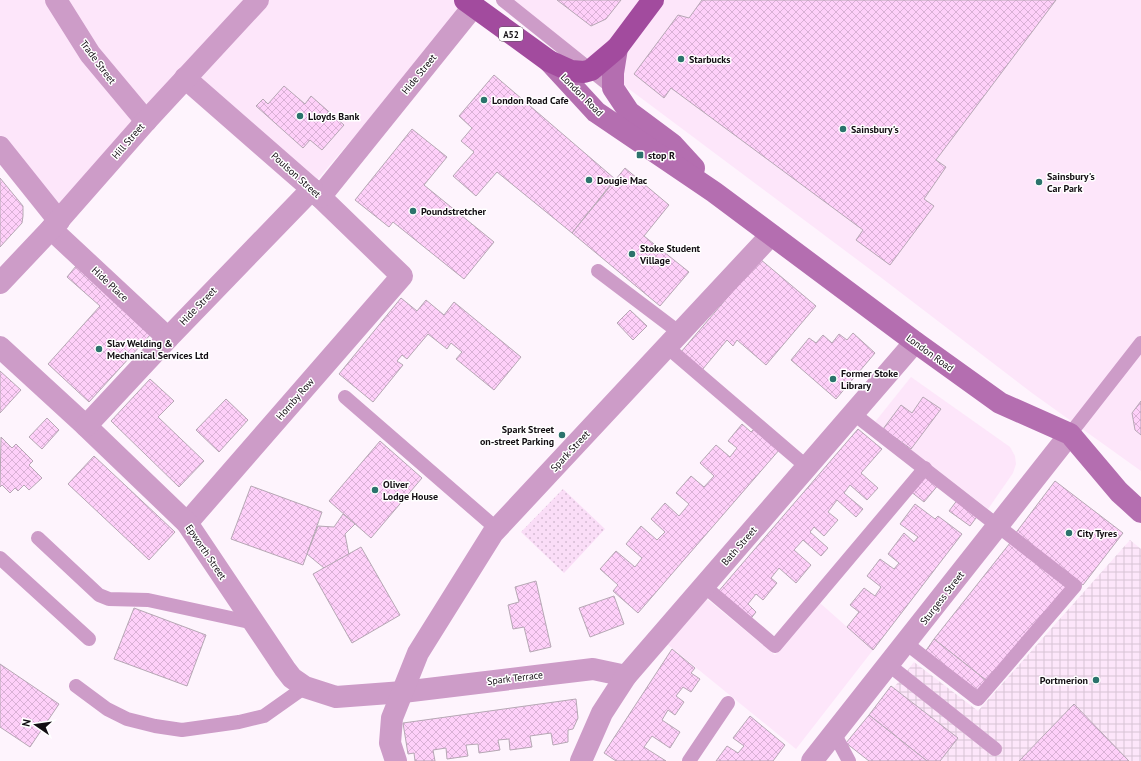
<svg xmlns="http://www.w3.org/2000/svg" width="1141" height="761" viewBox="0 0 1141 761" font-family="'PT Sans',sans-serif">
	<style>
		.built { fill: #fde6fa }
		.industrial { fill: url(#industrial-grid) }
		.park { fill: url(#park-dots) }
		.building { fill: url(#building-cross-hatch); stroke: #b6a7b4 }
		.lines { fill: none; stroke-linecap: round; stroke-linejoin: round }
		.service { stroke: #cd9cc8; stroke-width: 14 }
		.minor { stroke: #cd9cc8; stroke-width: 22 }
		.secondary { stroke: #b46eb0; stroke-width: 22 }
		.primary { stroke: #a24b9e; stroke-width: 22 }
		.poi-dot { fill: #2b736c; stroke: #fff; stroke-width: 1.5 }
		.labels { text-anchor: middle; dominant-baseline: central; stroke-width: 3; stroke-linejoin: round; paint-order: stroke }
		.shield { fill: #fff; stroke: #5a565a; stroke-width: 1 }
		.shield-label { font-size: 9px; font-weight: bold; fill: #130e13 }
		.poi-label { font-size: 10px; font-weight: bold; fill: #130e13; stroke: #fff; text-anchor: start }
		.street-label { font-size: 10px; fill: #130e13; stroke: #fff }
	</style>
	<defs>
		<pattern id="industrial-grid" width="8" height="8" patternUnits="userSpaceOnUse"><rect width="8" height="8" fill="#fde6fa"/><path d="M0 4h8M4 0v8" fill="none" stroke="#d8c4d5"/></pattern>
		<pattern id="park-dots" width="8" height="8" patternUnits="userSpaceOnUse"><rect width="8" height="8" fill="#faddf7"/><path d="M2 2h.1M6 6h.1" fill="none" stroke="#d5bcd3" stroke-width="1.8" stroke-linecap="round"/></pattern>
		<pattern id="building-cross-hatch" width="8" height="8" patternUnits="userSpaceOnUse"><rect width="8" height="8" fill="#fed0f9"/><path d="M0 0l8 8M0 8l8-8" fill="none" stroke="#d9b1d5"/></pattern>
	</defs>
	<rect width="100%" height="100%" fill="#fef4fd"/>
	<g class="built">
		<path d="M0 0H471L312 186 181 81 62 213 0 137Z"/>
		<path d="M510 0H1141V471L1032 393 879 276Z"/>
		<path d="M911 377 1010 447 1015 456 1016 464 1013 473 988 509 875 422Z"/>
		<path d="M707 599 775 655 820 603 873 650 796 749 667 644Z"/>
	</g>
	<path class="industrial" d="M1130 540 1141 549V761H940L892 690 914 662 978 711Z"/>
	<path class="park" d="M563 489 605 529 564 573 521 532Z"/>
	<g class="building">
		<path d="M557 0H621L606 19 591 26Z"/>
		<path d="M702 0H1056L936 160 946 167 924 199 934 206 890 265 856 240 863 230 671 88 664 98 634 74 678 15 689 18Z"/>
		<path d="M494 75 615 179 572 233 497 172 476 196 453 176 474 152 461 141 472 128 459 116Z"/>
		<path d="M284 86 305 104 311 96 344 125 322 150 310 140 303 148 256 106 263 99 268 104Z"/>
		<path d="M412 129 447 157 424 185 494 242 464 279 393 222 389 227 355 200Z"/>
		<path d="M625 168 669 205 644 236 689 272 660 306 572 233Z"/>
		<path d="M0 178 23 206V216L22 223 0 247Z"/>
		<path d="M760 259 816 306 766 365 737 340 733 346 727 340 702 370 681 352Z"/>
		<path d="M76 266 151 334 89 402 48 364 100 306 67 277Z"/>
		<path d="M401 298 417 311 426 300 444 315 454 302 521 357 494 390 456 359 462 352 451 343 447 349 428 334 407 359 402 355 397 361 403 365 373 402 339 374Z"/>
		<path d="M630 310 647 326 633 340 617 323Z"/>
		<path d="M853 333 875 353 836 399 791 360 809 338 816 343 823 335 832 343 839 334 847 340Z"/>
		<path d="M0 371 21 390 0 413Z"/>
		<path d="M150 379 174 401 158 417 204 461 179 487 111 421Z"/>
		<path d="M923 397 941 409 911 449 883 429 901 405 912 413Z"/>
		<path d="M226 399 248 420 219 452 196 430Z"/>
		<path d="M1141 401V435L1135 430 1132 413Z"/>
		<path d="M47 418 59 430 42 449 29 437Z"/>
		<path d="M742 424 751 432 755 428 780 449 638 613 613 591 618 585 600 569 616 551 635 567 642 558 626 544 641 526 657 540 665 532 651 519 665 503 679 516 689 504 676 493 691 476 704 487 714 476 700 463 716 445 730 457 737 448 728 441Z"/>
		<path d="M858 429 882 449 861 473 878 488 867 500 850 485 844 493 863 509 856 517 837 500 828 512 838 520 824 536 814 527 810 532 828 548 821 556 803 540 794 550 811 565 796 583 779 568 771 578 777 583 763 600 756 594 748 604 756 612 749 621 717 593Z"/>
		<path d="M1 437 12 448 16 444 33 461 29 465 42 478 29 490 24 485 18 491 15 488 10 493 2 485 0 487Z"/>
		<path d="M380 441 422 478 371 538 329 501Z"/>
		<path d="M94 456 175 532 149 560 68 484Z"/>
		<path d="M925 473 939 484 924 502 910 491Z"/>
		<path d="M1055 481 1123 533 1083 585 1015 534Z"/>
		<path d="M251 486 322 512 303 565 231 539Z"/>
		<path d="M958 499 979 514 970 526 949 511Z"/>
		<path d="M915 504 935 519 938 516 962 534 873 650 847 627 859 612 850 605 864 588 875 596 881 587 867 576 880 559 894 569 899 563 888 554 904 533 914 542 918 537 900 524Z"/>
		<path d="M343 514 355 524 345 534 349 555 324 568 307 554 318 526 334 527Z"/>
		<path d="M1010 543 1066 587 987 681 934 639Z"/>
		<path d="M361 547 400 615 352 643 313 574Z"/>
		<path d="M536 581 551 647 530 652 524 627 513 629 508 605 519 602 515 587Z"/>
		<path d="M614 596 624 624 590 637 579 608Z"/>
		<path d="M134 608 206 635 187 686 114 659Z"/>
		<path d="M934 639 987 681 978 693 925 652Z"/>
		<path d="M672 649 695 668 691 673 700 679 691 692 683 687 676 696 684 702 675 715 668 710 662 720 680 732 670 748 652 736 644 747 666 761H616L604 753Z"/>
		<path d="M0 664 59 704 30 747 0 727Z"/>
		<path d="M891 686 958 738 940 761H927L869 715Z"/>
		<path d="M576 699 578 718 573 729 568 730V742L553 745 551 733 530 736 532 747 510 750 509 739 498 740 500 750 479 753 478 744 466 745 468 756 447 759 446 748 433 750 435 761H415L414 753 408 754 403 723Z"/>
		<path d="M1074 704 1129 761H1019Z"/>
		<path d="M869 715 927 761H869L846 743Z"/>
		<path d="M750 716 785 745 773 761H716L727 746 738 753 744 746 733 738Z"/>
	</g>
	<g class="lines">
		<g class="service">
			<path d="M503 0 613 88"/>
			<path d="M598 271 680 333"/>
			<path d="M667 347 807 467"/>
			<path d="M345 397 497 529"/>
			<path d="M854 414 1075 586 978 699 907 644"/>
			<path d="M1070 434 1141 343"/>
			<path d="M38 538 99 595 109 599 148 600 254 623"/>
			<path d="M0 558 89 639"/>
			<path d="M704 586 775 646 925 468"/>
			<path d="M889 665 995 749"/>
			<path d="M76 686 107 709 127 719 155 726 182 730 239 722 264 716 305 687"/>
			<path d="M834 733 849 761"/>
			<path d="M689 761 728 703"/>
		</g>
		<g class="minor">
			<path d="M56 0 90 54 146 121"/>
			<path d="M185 78 312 189 402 276 187 523"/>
			<path d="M0 147 59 221"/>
			<path d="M320 197 473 7"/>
			<path d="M51 229 168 338"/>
			<path d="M0 283 51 229 146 121 258 0"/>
			<path d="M0 347 86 426 187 523 285 669 292 678 305 687 336 697 403 692 593 669 626 676"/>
			<path d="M86 426 168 338 312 189"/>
			<path d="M396 761 390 743 392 718 418 653 493 533 771 235"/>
			<path d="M581 761 602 713 626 676 915 342"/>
			<path d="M812 761 1070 434"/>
		</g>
		<g class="secondary">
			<path d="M617 48 613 73V88L629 112 672 144 694 168"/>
			<path d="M549 61 596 112 714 192 915 342 1000 403 1070 434 1119 492 1141 512"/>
		</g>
		<path class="primary" d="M465 0 549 61 571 71 584 72 591 70 617 48 653 0"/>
	</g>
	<g class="poi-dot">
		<circle cx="681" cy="59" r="4"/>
		<circle cx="484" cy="100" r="4"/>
		<circle cx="300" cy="116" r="4"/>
		<circle cx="843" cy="129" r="4"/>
		<rect x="636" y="151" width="8" height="8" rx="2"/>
		<circle cx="589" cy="180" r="4"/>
		<circle cx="1039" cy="182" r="4"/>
		<circle cx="413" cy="211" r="4"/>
		<circle cx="632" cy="254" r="4"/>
		<circle cx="99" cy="349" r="4"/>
		<circle cx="833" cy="379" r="4"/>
		<circle cx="562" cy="435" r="4"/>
		<circle cx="375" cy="490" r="4"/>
		<circle cx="1069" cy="533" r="4"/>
		<circle cx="1096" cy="680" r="4"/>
	</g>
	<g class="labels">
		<rect class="shield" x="499" y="27" width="24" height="14" rx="3"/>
		<g class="shield-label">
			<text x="511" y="34">A52</text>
		</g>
		<g class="poi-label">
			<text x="689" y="59">Starbucks</text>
			<text x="492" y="100">London Road Cafe</text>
			<text x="308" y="116">Lloyds Bank</text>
			<text x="851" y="129">Sainsbury's</text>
			<text x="648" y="155">stop R</text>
			<text x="1047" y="176">Sainsbury's<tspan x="1047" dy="12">Car Park</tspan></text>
			<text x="597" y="180">Dougie Mac</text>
			<text x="421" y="211">Poundstretcher</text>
			<text x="640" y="248">Stoke Student<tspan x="640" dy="12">Village</tspan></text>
			<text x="107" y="343">Slav Welding &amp;<tspan x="107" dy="12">Mechanical Services Ltd</tspan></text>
			<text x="841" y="373">Former Stoke<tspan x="841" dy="12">Library</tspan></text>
			<text x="554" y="429" text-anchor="end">Spark Street<tspan x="554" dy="12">on-street Parking</tspan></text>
			<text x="383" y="484">Oliver<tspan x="383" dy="12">Lodge House</tspan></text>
			<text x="1077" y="533">City Tyres</text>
			<text x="1088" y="680" text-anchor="end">Portmerion</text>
		</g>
		<g class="street-label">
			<text transform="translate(98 62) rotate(53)">Trade Street</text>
			<text transform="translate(419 74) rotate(-51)">Hide Street</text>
			<text transform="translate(582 95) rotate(45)">London Road</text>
			<text transform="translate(128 141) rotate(-49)">Hill Street</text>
			<text transform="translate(296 175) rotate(42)">Poulson Street</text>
			<text transform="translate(110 284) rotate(43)">Hide Place</text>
			<text transform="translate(198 306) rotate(-46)">Hide Street</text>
			<text transform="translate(930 353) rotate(36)">London Road</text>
			<text transform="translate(295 399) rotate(-49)">Hornby Row</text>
			<text transform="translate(570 451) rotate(-47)">Spark Street</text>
			<text transform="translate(739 546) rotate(-49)">Bath Street</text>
			<text transform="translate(206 552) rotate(56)">Epworth Street</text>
			<text transform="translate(942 598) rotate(-52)">Sturgess Street</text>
			<text transform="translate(515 678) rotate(-7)">Spark Terrace</text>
		</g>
	</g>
	<g transform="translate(36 725) rotate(283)" stroke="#ffffff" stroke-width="3" paint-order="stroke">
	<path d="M0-3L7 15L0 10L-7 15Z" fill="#130e13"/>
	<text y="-6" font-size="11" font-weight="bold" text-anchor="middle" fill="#130e13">N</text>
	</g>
</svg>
